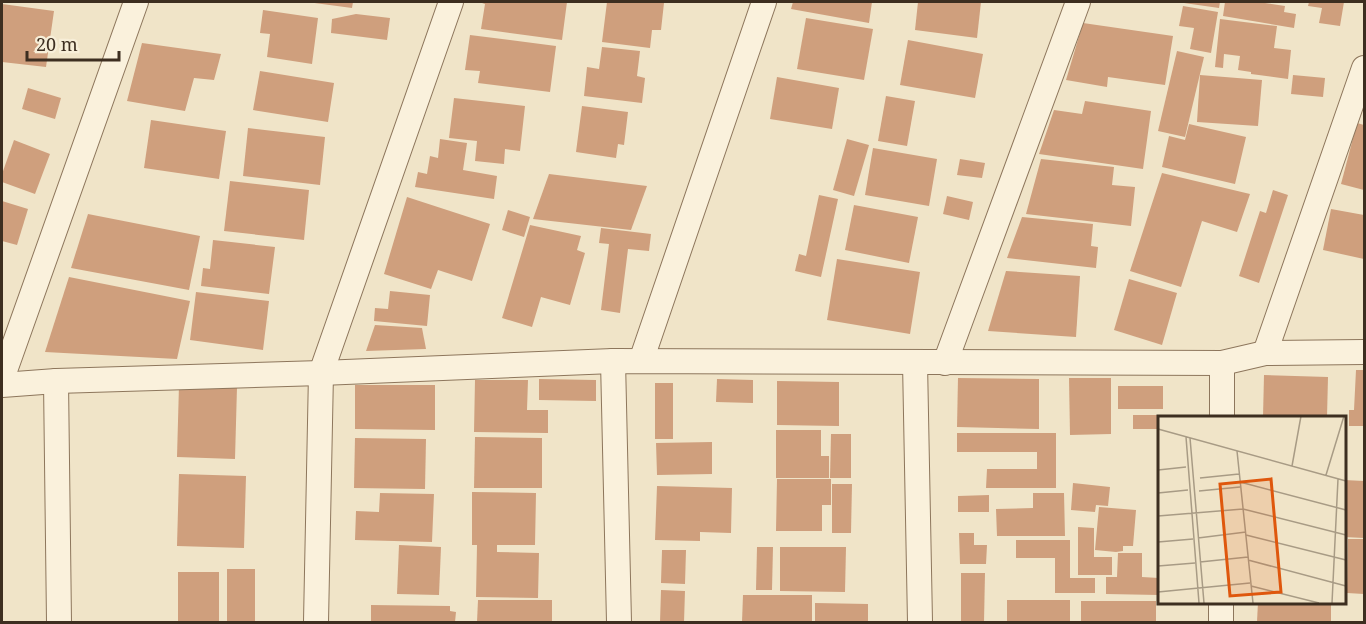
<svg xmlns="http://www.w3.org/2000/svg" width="1366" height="624" viewBox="0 0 1366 624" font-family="'Noto Serif',serif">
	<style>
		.building { fill: #cf9f7d }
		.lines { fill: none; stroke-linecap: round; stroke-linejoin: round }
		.minor-casing { stroke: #8d765c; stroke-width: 26 }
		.minor { stroke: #faf1dc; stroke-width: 24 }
		.inset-road { fill: none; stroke: #a89b85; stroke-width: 1.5 }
		.view { fill: #df570d; fill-opacity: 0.15; stroke: #df570d; stroke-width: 3 }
		.inset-edge { fill: none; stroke: #3d2e20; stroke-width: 3 }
	</style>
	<rect width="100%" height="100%" fill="#f0e4c8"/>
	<g class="building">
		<path d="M307 2H353L352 8Z"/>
		<path d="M479 2H567L562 40 481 29 485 4Z"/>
		<path d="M607 2 664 3 661 30H652L650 48 602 42Z"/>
		<path d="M793 2H872L869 23 791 9Z"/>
		<path d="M918 2H981L977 38 915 30Z"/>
		<path d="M1177 2H1220L1219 8Z"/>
		<path d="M1225 2H1258L1285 6 1284 12 1296 14 1294 28 1223 16Z"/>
		<path d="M1309 2H1344L1340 26 1319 23 1322 8 1308 6Z"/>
		<path d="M2 4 54 11 46 67 2 62Z"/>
		<path d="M1183 6 1218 12 1211 53 1190 49 1194 28 1179 26Z"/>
		<path d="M263 10 318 18 312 64 267 57 270 34 260 33Z"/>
		<path d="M356 14 390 18 387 40 331 33 332 19Z"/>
		<path d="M806 18 873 29 864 80 797 69Z"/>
		<path d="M1220 19 1277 26 1274 48 1291 50 1288 79 1251 74V72L1238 70 1240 56 1224 54 1223 68 1215 67Z"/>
		<path d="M1083 23 1173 36 1165 85 1108 77 1107 87 1066 80Z"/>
		<path d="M470 35 556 46 550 92 478 83 480 71 465 70Z"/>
		<path d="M908 40 983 54 975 98 900 85Z"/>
		<path d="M142 43 221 54 214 80 194 78 185 111 127 101Z"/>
		<path d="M602 47 640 51 637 76 645 78 642 103 584 96 587 67 599 69Z"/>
		<path d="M1177 51 1204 57 1185 137 1158 131Z"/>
		<path d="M260 71 334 83 328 122 253 110Z"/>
		<path d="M1200 75 1262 80 1258 126 1197 122Z"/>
		<path d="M1293 75 1325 78 1323 97 1291 94Z"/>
		<path d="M777 77 839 88 832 129 770 119Z"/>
		<path d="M28 88 61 98 55 119 22 109Z"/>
		<path d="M886 96 915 101 907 146 878 141Z"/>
		<path d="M454 98 525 106 520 151 505 149 504 164 475 161 477 141 449 138Z"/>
		<path d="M1085 101 1151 111 1143 169 1039 154 1054 110 1082 114Z"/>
		<path d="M582 106 628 112 624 145 618 144 616 158 576 152Z"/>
		<path d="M151 120 226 131 219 179 144 168Z"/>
		<path d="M1357 123 1364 125V190L1341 184Z"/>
		<path d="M1189 124 1246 137 1235 184 1162 167 1169 136 1185 140Z"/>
		<path d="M248 128 325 137 320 185 243 176Z"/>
		<path d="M440 139 467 143 463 170 497 176 494 199 415 187 418 172 427 174 430 156 438 158Z"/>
		<path d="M847 139 869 145 854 196 833 190Z"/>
		<path d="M14 140 50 154 35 194 2 182V174Z"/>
		<path d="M873 148 937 159 929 206 865 195Z"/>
		<path d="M960 159 985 163 982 178 957 175Z"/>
		<path d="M1041 159 1114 167 1112 185 1135 187 1131 226 1026 214Z"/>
		<path d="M1162 173 1250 194 1237 232 1202 221 1181 287 1130 271Z"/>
		<path d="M549 174 647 186 631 230 533 219Z"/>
		<path d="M230 181 309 190 304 240 224 231Z"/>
		<path d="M1273 190 1288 195 1259 283 1239 276 1260 211 1266 213Z"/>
		<path d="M819 195 838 199 821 277 795 271 799 254 806 256Z"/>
		<path d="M947 196 973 202 969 220 943 214Z"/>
		<path d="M407 197 490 224 472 281 438 270 431 289 384 274Z"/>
		<path d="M2 201 28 209 17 245 2 241Z"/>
		<path d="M854 205 918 217 909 263 845 250Z"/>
		<path d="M1331 209 1364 215V259L1323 250Z"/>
		<path d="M508 210 530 217 524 237 502 230Z"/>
		<path d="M88 214 200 236 189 290 71 268Z"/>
		<path d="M1022 217 1093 224 1091 246 1098 247 1096 268 1007 258Z"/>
		<path d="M530 225 581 236 577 250 585 253 570 305 541 297 532 327 502 318Z"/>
		<path d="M601 228 651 234 649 251 628 249 620 313 601 310 609 244 599 243Z"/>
		<path d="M213 240 275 247 269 294 201 286 203 268 210 269Z"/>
		<path d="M837 259 920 272 910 334 827 320Z"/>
		<path d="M1006 271 1080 276 1076 337 988 331Z"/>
		<path d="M69 277 190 301 177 359 45 352Z"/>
		<path d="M1129 279 1177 293 1162 345 1114 330Z"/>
		<path d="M390 291 430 295 427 326 374 321 375 308 388 309Z"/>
		<path d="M196 292 269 301 263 350 190 340Z"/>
		<path d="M375 325 422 328 426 349 366 351Z"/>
		<path d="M1356 370H1364V426H1349V410H1354Z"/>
		<path d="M1264 375 1328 377 1327 417H1263Z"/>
		<path d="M958 378 1039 379V429L957 427Z"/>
		<path d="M1069 378H1111V434L1070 435Z"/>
		<path d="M539 379 596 380V401L539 400Z"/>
		<path d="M717 379 753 380V403L716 402Z"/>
		<path d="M475 380H528L527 410H548V433L474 432Z"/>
		<path d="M777 381 839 382V426L777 425Z"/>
		<rect x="655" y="383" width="18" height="56"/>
		<path d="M179 385 237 387 235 459 177 457Z"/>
		<path d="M355 385H435V430L355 429Z"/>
		<rect x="1118" y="386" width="45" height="23"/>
		<rect x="1133" y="415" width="26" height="14"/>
		<path d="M776 430H821V456H829V478H776Z"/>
		<path d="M957 433H1056V488H986L987 469H1037V452H957Z"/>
		<path d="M831 434H851V478H830Z"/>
		<path d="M475 437 542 438V488H474Z"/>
		<path d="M355 438 426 439 425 489 354 488Z"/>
		<path d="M712 442V474L657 475 656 443Z"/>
		<path d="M179 474 246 476 244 548 177 546Z"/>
		<path d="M777 479H831V505H822V531H776Z"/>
		<path d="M1344 480 1364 481V538L1344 537Z"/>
		<path d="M1073 483 1110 487 1108 506 1096 505 1095 512 1071 510Z"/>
		<path d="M832 484H852L851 533H832Z"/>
		<path d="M657 486 732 488 731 533 700 532V541L655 540Z"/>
		<path d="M472 492 536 493 535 545H497V552L539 553 538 598 476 597 477 545H472Z"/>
		<path d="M380 493 434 494 432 542 355 540 356 511 379 512Z"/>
		<path d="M1033 493H1064L1065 536H997L996 509 1033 508Z"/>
		<path d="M989 495V512H958V496Z"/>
		<path d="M1099 507 1136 510 1133 546H1123V551L1116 552 1095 550Z"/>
		<path d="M1078 527 1094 528V557H1112V575H1078Z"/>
		<path d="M959 533H974V545H987L986 564H960Z"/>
		<path d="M1348 539H1364V594L1347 593Z"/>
		<path d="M1016 540H1070V578H1095V593H1055V558H1016Z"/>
		<path d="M399 545 441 547 439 595 397 594Z"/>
		<path d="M757 547H773L772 590H756Z"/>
		<path d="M780 547H846L845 592 780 591Z"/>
		<path d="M662 550H686L685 584 661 583Z"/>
		<path d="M1118 553H1142V577L1159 578V595L1106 594V577H1117Z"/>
		<rect x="227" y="569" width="28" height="53"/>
		<rect x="178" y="572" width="41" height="50"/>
		<path d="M961 573H985L984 622H961Z"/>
		<path d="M661 590 685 591 684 622H660Z"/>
		<path d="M743 595H812V622H742Z"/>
		<path d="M478 600H552V622H477Z"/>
		<rect x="1007" y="600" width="63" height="22"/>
		<rect x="1081" y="601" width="75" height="21"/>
		<path d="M1258 602H1331V622H1257Z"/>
		<path d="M815 603 868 604V622H815Z"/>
		<path d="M371 605 450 606V611L456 612 455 622H371Z"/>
	</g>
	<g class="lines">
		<defs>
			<g id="minor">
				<path d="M1265 353 1364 68"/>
				<path d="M613 361 619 622"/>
				<path d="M641 361 764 2"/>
				<path d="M915 362 920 622"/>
				<path d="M945 363 1078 2"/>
				<path d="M2 379 136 2"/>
				<path d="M56 381 59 622"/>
				<path d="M2 385 56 381 321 373 613 361 1222 363 1265 353 1364 352"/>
				<path d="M1222 417V363"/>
				<path d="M316 622 321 373 451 2"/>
				<path d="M1221 622V602"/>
			</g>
		</defs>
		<use href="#minor" class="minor-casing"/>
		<use href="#minor" class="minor"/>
	</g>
	<g transform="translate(1158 416)">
		<rect width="188" height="188" fill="#f0e4c8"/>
		<path class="inset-road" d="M0 13 188 65M28 21 41 187M32 22 46 187M79 35 95 187M134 50 143 0M0 54 28 51M168 59 186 0M42 62 81 58M82 66 188 94M41 75 82 71M0 77 30 74M0 100 85 93 188 119M88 119 188 144M40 122 88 116M0 126 35 123M90 144 188 170M42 146 90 141M0 150 37 147M93 170 161 187M0 176 92 167M174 187 180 63"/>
		<path class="view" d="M113 63 123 176 72 180 62 68Z"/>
		<rect width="188" height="188" class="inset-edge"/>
	</g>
	<rect width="1366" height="624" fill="none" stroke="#3d2e20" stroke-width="6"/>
	<path d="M27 51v9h92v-9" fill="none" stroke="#3d2e20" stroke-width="3"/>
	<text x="36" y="51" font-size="18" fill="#3d2e20" stroke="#f7eed8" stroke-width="4.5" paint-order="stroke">20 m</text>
</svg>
